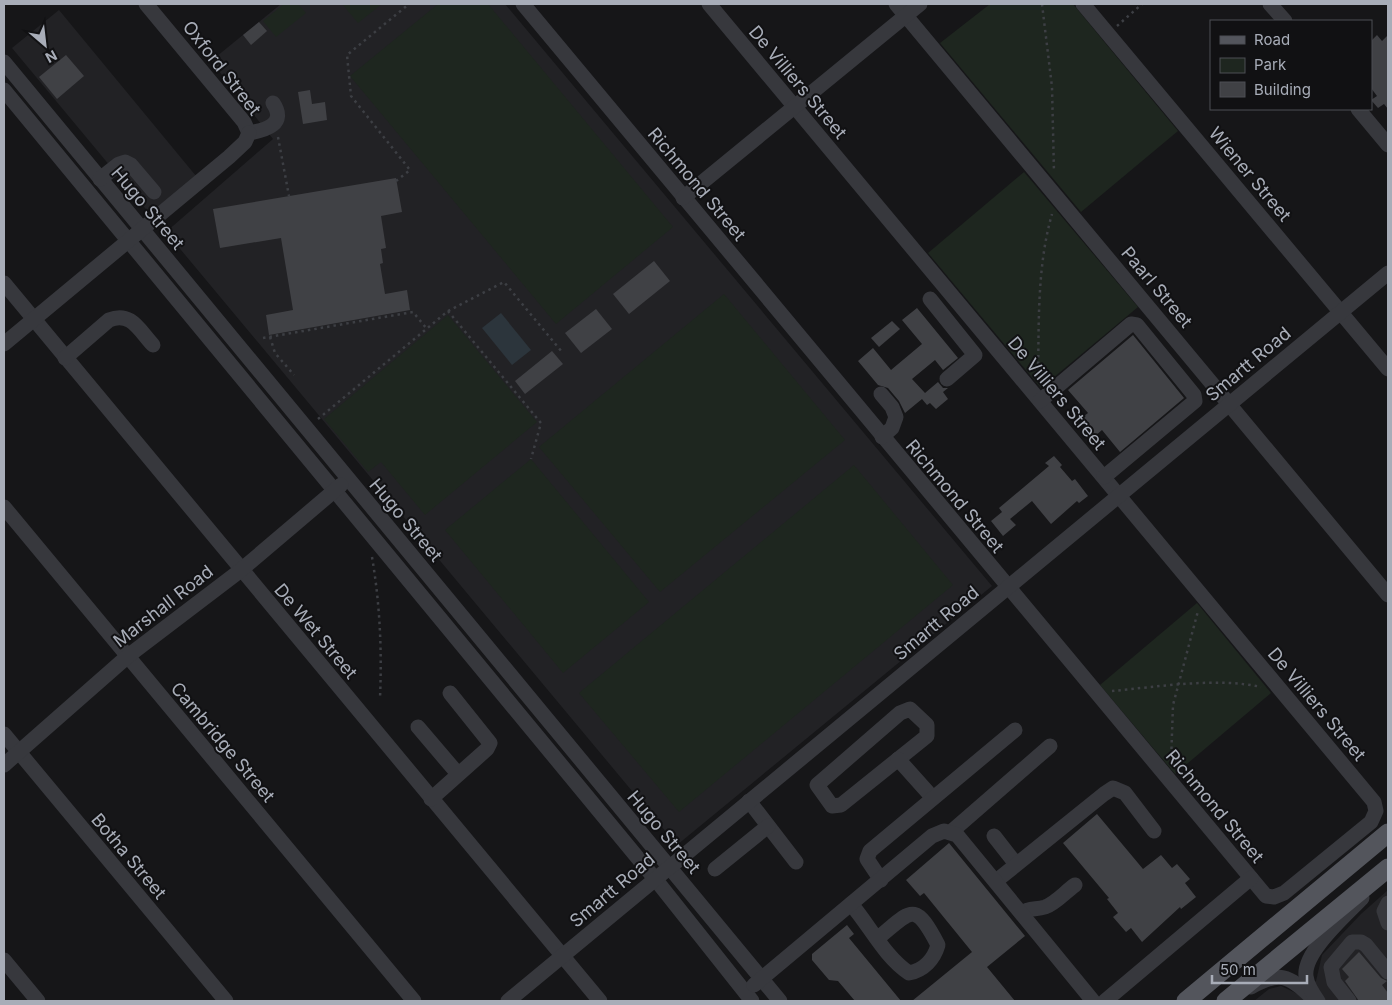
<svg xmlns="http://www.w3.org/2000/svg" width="1392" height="1005" viewBox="0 0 1392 1005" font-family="Inter,sans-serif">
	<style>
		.built { fill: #222225 }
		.green { fill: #1e261f }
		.water { fill: #2c353c }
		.building { fill: #404145 }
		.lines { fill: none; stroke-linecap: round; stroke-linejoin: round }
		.path { stroke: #3d3f44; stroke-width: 2.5; stroke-dasharray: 2.5 4; stroke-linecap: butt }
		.minor { stroke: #37383d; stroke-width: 15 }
		.major { stroke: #53555c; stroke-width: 19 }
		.labels { text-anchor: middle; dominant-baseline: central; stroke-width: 4; stroke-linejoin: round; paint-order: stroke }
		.street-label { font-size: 18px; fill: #a8adb8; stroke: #111113 }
	</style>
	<rect width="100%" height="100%" fill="#161618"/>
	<g class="built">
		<path d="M281 4H505L992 586 677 845 166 232 273 139 211 61Z"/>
		<path d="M59 10 196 176 150 214 12 48Z"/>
		<path d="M1388 890V1001H1254L1269 989 1281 986 1300 995 1316 981 1322 955 1361 914Z"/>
	</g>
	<g class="green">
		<path d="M284 4H298L306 13 276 37 263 21Z"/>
		<path d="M342 4H382L358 23Z"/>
		<path d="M438 4H488L673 227 556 324 350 76Z"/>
		<path d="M990 4H1073L1178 131 1081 212 940 43Z"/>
		<path d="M1024 172 1138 307 1041 388 928 253Z"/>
		<path d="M724 294 845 440 660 592 539 447Z"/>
		<path d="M448 315 537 422 425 515 381 462 368 472 324 419Z"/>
		<path d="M531 459 649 602 563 673 445 530Z"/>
		<path d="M854 465 953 585 679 812 579 693Z"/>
		<path d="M1197 603 1271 693 1175 774 1100 685Z"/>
	</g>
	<path class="water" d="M501 313 531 350 512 365 482 328Z"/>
	<g class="building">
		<path d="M259 22 267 31 251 45 243 35Z"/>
		<path d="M1377 35 1382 41 1388 35V109L1384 104 1378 108 1371 100 1377 96 1371 88V41Z"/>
		<path d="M66 55 84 76 57 99 39 77Z"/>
		<path d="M310 90 312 104 325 102 327 120 303 124 298 92Z"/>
		<path d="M396 178 402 212 381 216 386 248 381 249 383 263 380 264 385 294 407 290 410 310 269 335 266 315 293 310 281 238 220 248 213 209Z"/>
		<path d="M654 261 670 281 629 314 613 294Z"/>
		<path d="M917 308 958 358 943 370 935 360 912 379 925 393 938 382 943 388H948L943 392 948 399 936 409 930 403 927 405 922 399 905 413 899 401 888 388 878 385 858 361 873 348 891 370 922 344 902 320Z"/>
		<path d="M596 309 612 329 581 353 565 333Z"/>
		<path d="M892 321 900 329 879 347 871 338Z"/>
		<path d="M1133 335 1184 398 1120 452 1102 430 1095 436 1080 419 1088 413 1068 390Z"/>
		<path d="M552 351 563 364 525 394 515 381Z"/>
		<path d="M1054 456 1062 465 1060 467 1072 481 1075 479 1088 496 1079 503 1077 501 1051 524 1032 501 1010 519 1016 525 1003 536 991 521 1002 512 999 508 1049 466 1045 463Z"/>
		<path d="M1097 814 1143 869 1161 855 1172 868 1177 864 1190 879 1185 883 1196 897 1181 909 1180 907 1142 942 1131 928 1126 932 1113 917 1118 913 1107 899 1109 898 1063 843Z"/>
		<path d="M949 843 1025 936 987 967 1015 1001H912L972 952 924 893 920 896 906 880Z"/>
		<path d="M847 925 854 934 849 938 901 1001H855L838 981 829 980 812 960V954Z"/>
		<path d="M1359 952 1381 978 1387 981 1382 985 1388 993V1001H1359L1345 981 1349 977 1342 969Z"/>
	</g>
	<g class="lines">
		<g class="path">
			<path d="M1042 4 1052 87 1054 172"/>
			<path d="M1117 26 1142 4"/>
			<path d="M278 137 289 196"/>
			<path d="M396 181 410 170 351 96 347 55 409 4"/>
			<path d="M448 311 541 423 531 459"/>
			<path d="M270 337 275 353 294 375"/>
			<path d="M263 338 413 312 427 329"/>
			<path d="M1038 377C1039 323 1037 266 1052 214"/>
			<path d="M318 419 448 311 504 282 562 352"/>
			<path d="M372 557C380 604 382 651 380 698"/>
			<path d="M1112 691C1156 687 1218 677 1261 687"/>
			<path d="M1171 762 1173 705 1198 611"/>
		</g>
		<g class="minor">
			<path d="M146 4 244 122 249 133"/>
			<path d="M523 4 1266 896 1274 897 1284 893 1371 822 1376 811 1374 802 709 4"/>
			<path d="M896 4 1388 595"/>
			<path d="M1083 4 1388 369"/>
			<path d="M1270 4 1285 21"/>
			<path d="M4 62 780 1001"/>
			<path d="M4 90 656 880 752 1001"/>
			<path d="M1358 109 1388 145"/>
			<path d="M249 133C266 130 287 124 273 103"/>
			<path d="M100 179 119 164 125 162 131 165 154 192"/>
			<path d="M683 198 920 4"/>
			<path d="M4 283 600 1001"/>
			<path d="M930 299 975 355 947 379"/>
			<path d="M4 344 229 157 245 142 249 133"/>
			<path d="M65 358 109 320C131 311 139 330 153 345"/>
			<path d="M881 394 892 407 896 417 892 428 882 437"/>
			<path d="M1040 401 1131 324 1137 325 1194 395 1195 401 1104 477"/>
			<path d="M4 507 414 1001"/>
			<path d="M910 709 927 725V736L841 805 832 806 817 785 900 713Z"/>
			<path d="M418 727 458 774"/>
			<path d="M4 734 226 1001"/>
			<path d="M898 759 932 797"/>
			<path d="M4 765 128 656 241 570 341 485"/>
			<path d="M431 799 487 749 490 743 450 693"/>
			<path d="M749 801 796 862"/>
			<path d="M951 832 1050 746"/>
			<path d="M994 836 1016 864"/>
			<path d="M715 869 768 826"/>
			<path d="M881 880 867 859 870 851 1015 730"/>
			<path d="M996 881 1104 794 1113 788 1125 793 1154 831"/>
			<path d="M1388 903 1384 911 1388 923"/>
			<path d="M851 904C870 926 884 956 909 973 924 970 934 959 938 945 914 899 911 911 877 939"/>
			<path d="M1022 913C1029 907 1036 910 1045 907 1056 903 1065 892 1075 885"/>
			<path d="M4 960 38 1001"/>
			<path d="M754 985 932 836 944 831 957 835 1093 1001"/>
			<path d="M1251 987C1279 971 1289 975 1311 997"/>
			<path d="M508 1001 1388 273"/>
			<path d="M1105 1001 1251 878"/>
			<path d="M1318 1001C1313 994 1307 985 1306 976 1303 952 1346 915 1362 898"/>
			<path d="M1349 1001 1334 982 1331 967 1352 942H1361L1366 945 1388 972"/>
		</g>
		<g class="major">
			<path d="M1186 1001 1388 833"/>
			<path d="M1226 1001 1388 868"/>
		</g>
	</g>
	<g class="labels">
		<g class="street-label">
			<text transform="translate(222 68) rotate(52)">Oxford Street</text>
			<text transform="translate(798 82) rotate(50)">De Villiers Street</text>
			<text transform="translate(1250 174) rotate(50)">Wiener Street</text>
			<text transform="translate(697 184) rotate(50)">Richmond Street</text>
			<text transform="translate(148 208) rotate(50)">Hugo Street</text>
			<text transform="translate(1157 287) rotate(50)">Paarl Street</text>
			<text transform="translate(1248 364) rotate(-40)">Smartt Road</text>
			<text transform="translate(1057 393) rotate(50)">De Villiers Street</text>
			<text transform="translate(955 496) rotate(50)">Richmond Street</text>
			<text transform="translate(406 520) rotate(50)">Hugo Street</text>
			<text transform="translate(163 606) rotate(-38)">Marshall Road</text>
			<text transform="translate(936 623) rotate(-40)">Smartt Road</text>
			<text transform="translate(316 631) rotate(50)">De Wet Street</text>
			<text transform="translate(1317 704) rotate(50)">De Villiers Street</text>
			<text transform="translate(223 742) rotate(50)">Cambridge Street</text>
			<text transform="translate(1215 806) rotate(50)">Richmond Street</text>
			<text transform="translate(664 832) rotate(50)">Hugo Street</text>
			<text transform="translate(129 856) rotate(50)">Botha Street</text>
			<text transform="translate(612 890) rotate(-40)">Smartt Road</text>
		</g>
	</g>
	<rect width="1392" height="1005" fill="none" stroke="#a8adb8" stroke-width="10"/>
	<rect x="1210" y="20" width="162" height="90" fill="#111113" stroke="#4d4f55"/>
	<rect x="1220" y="36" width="25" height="8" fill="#53555c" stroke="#4d4f55"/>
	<text x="1254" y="45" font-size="15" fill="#a8adb8">Road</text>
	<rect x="1220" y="58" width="25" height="15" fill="#1e261f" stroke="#4d4f55"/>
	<text x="1254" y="70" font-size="15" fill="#a8adb8">Park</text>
	<rect x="1220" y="82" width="25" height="15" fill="#404145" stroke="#4d4f55"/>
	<text x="1254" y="95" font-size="15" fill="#a8adb8">Building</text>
	<g transform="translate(45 45) rotate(152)" stroke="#111113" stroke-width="4" paint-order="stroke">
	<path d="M0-4L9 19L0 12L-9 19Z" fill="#a8adb8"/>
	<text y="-8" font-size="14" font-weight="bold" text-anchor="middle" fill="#a8adb8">N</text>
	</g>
	<path d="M1212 975v8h95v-8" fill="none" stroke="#a8adb8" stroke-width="2.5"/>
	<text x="1220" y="975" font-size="15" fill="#a8adb8" stroke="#111113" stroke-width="4" paint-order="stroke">50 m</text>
</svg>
